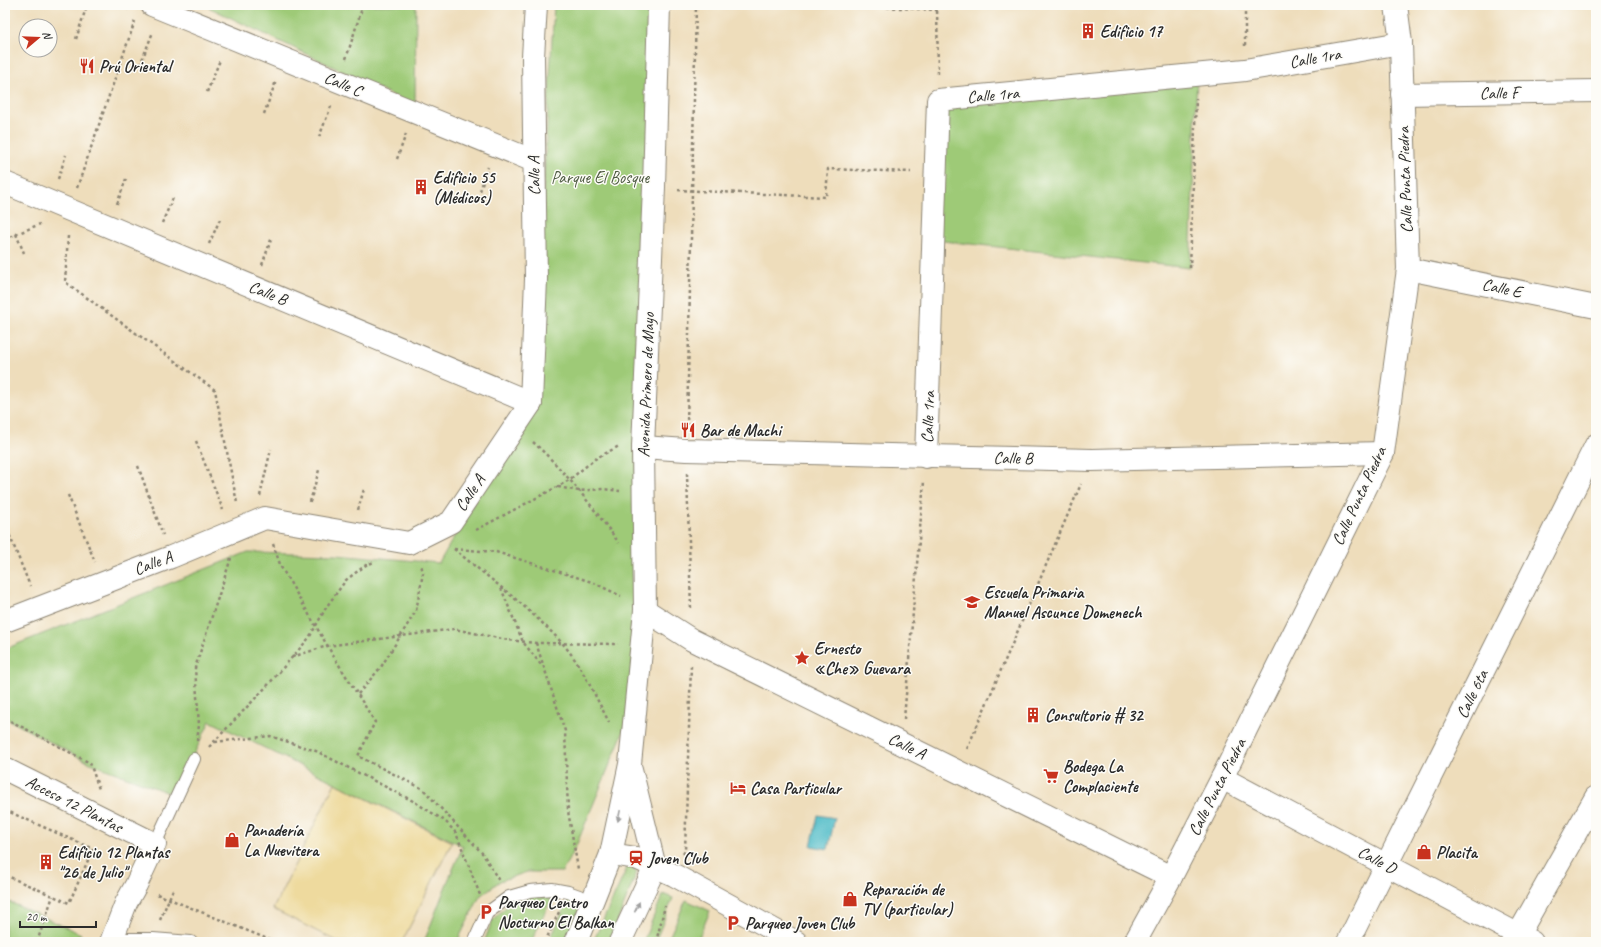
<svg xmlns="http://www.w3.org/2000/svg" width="1601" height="947" viewBox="0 0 1601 947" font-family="Caveat,sans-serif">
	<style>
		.green { fill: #9eca77; stroke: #647a51 }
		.sand { fill: #eeda9e; stroke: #8c8264 }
		.water { fill: #4ebbc7; stroke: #3c7379 }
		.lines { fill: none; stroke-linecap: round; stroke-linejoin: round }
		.lane-casing { stroke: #8c8473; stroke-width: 14 }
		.street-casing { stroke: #8c8473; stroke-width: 24 }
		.secondary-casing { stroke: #8c8473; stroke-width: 24 }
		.primary-casing { stroke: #8c8473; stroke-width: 24 }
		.path { stroke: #8c8473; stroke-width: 2.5; stroke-dasharray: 3 3; stroke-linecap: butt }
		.lane { stroke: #fff; stroke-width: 12 }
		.street { stroke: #fff; stroke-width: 22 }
		.secondary { stroke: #fff; stroke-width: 22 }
		.primary { stroke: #fff; stroke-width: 22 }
		.oneway { fill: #a0a0a0 }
		.labels { text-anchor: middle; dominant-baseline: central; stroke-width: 3; stroke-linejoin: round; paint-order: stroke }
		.poi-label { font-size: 17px; font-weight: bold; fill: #2b2b2b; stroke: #fdfcf7; text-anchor: start }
		.street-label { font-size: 17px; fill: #2b2b2b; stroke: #fdfcf7 }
		.park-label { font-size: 17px; fill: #4e5b42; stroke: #fdfcf7 }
	</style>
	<rect width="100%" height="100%" fill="#fdfcf7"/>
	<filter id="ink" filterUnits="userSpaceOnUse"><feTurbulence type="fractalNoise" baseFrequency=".025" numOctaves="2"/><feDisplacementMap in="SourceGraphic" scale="8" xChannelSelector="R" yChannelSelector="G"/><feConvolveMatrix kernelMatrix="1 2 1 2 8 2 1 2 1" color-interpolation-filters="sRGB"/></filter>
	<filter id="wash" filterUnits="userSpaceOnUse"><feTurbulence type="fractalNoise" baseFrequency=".012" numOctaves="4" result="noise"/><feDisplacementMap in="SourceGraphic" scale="16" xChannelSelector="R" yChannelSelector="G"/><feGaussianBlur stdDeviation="0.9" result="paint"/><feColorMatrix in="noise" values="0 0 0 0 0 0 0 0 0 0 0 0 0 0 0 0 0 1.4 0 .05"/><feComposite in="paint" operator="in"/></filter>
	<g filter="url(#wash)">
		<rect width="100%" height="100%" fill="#edb"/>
		<g class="green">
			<path d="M204 5H416L415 106Z"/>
			<path d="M554 5H657L636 623 627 723 576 846 562 872H527L500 881 480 896 457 942H424L447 883 463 846 210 721 174 795 90 763 5 718V649L248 552 336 554 439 563 531 403Z"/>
			<path d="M1197 75 1190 268 934 240 938 100Z"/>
			<path d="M628 866 637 872 609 942H593Z"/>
			<path d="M663 894 673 898 655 942H643Z"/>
			<path d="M530 896 552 898 531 942H484L493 919 508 905Z"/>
			<path d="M569 897 583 902 564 942H549Z"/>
			<path d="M5 900 81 934 78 942H5Z"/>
			<path d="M686 900 710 911 697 942H667Z"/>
		</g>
		<path class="sand" d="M335 783 452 842 402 942H338L273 909Z"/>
		<path class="water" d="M818 815 835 818 828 849 811 846Z"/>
	</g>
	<g filter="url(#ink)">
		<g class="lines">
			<defs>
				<g id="lane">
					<path d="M155 844 194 759"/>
					<path d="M112 939H153L191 942"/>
					<path d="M474 942 487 913 509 897 530 891 552 889 568 892 593 901"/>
				</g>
				<g id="street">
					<path d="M152 5 534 161"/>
					<path d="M1402 94 1596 91"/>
					<path d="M5 183 531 403"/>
					<path d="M1408 269 1596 307"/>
					<path d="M643 447 686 450 1092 460 1383 453"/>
					<path d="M926 457 938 100 1245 70 1401 43"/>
					<path d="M645 610 692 640 1171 877"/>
					<path d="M5 621 171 557 265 518 409 543 451 522 531 403 536 279 533 57 536 5"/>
					<path d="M5 769 155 844 136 885 126 903 111 942"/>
					<path d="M1222 778 1532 942"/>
					<path d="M1135 942 1171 877 1222 778 1383 453 1408 269 1401 43 1396 5"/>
					<path d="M1348 942 1596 445"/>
					<path d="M1514 942 1596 797"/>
				</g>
				<path id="secondary" d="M611 854 636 858 674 875 796 942"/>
				<g id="primary">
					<path d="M576 942 611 854 630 764 645 610 643 447 654 187 659 5"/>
					<path d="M620 942 655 867 631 769"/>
				</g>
			</defs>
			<use href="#lane" class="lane-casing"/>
			<use href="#street" class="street-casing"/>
			<use href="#secondary" class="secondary-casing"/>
			<use href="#primary" class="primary-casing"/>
			<g class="path">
				<path d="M117 5 128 10"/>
				<path d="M845 5 937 10"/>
				<path d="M937 5 938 76"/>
				<path d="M7 11 9 5"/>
				<path d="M76 39 87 5"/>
				<path d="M1245 46V5"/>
				<path d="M346 59 363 5"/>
				<path d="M140 65 153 32"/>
				<path d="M207 92 220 60"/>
				<path d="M264 114 276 81"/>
				<path d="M319 137 332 104"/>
				<path d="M397 159 406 134"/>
				<path d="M58 179 66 155"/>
				<path d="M77 188 135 21"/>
				<path d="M678 190 826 197 828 169 911 172"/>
				<path d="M480 191 488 167"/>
				<path d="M117 204 126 179"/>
				<path d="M162 223 173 198"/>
				<path d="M16 234 24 253"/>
				<path d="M68 236 65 282 215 390 237 503"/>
				<path d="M5 239 40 224"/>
				<path d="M209 244 221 217"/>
				<path d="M262 265 272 237"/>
				<path d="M1190 268 1196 98"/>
				<path d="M687 426 696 5"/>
				<path d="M196 441 223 510"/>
				<path d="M533 442C566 472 593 507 619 543"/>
				<path d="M138 466 163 535"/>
				<path d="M687 473 691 610"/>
				<path d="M558 487 579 491 603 489 620 491"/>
				<path d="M68 495 95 562"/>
				<path d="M260 496 271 449"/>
				<path d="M310 502 319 470"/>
				<path d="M358 510 364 489"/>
				<path d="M5 524 30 586"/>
				<path d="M476 530 557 487 569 480 595 459 619 446"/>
				<path d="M273 544 281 567 334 657 375 722 358 756 423 789 483 854 499 881"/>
				<path d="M454 549C490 579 530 608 562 643 580 662 596 698 609 722"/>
				<path d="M454 549 496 552 592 582 621 596"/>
				<path d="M501 588 523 642 542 666"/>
				<path d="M536 643 565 731 568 811 578 869"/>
				<path d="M292 657 327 646 454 629 508 640 536 643 618 644"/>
				<path d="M358 694 381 667 416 611 423 573 421 564"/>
				<path d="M5 718 90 763 99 789"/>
				<path d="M904 719 924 481"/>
				<path d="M197 741 199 725 195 668 231 558"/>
				<path d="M215 742 270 736 316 751 413 801 445 821 456 833 480 895"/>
				<path d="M209 747 267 686 309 638 327 606 346 580 366 565 374 562"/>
				<path d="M967 749 1081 484"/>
				<path d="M5 810 93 849 69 903 5 875"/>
				<path d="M683 854 685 851 691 665"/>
				<path d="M157 894 275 942"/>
				<path d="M160 920 174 887"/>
				<path d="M5 936 20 942"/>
				<path d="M37 942 53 896"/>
				<path d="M545 942 560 910"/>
				<path d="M656 942 665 906"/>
			</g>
			<use href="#lane" class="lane"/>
			<use href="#street" class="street"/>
			<use href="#secondary" class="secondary"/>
			<use href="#primary" class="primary"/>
		</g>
		<defs><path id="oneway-solid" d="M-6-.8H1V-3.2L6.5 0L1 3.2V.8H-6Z"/></defs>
		<g class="oneway">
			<use href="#oneway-solid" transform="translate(619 816) rotate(102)"/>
			<use href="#oneway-solid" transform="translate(637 907) rotate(-65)"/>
		</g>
	</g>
	<defs>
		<symbol id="building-bare" viewBox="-9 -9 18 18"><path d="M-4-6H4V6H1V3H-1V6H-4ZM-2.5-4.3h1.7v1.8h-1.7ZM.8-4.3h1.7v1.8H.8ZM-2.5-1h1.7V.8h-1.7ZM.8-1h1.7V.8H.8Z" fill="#c8321e" stroke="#fdfcf7" stroke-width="2.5" paint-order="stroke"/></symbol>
		<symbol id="restaurant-bare" viewBox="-9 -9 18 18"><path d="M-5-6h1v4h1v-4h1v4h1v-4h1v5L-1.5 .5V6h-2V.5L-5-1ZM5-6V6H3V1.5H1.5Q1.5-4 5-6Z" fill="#c8321e" stroke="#fdfcf7" stroke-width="2.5" paint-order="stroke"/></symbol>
		<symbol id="school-bare" viewBox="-9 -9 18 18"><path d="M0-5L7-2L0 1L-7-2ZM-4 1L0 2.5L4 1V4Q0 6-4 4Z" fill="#c8321e" stroke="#fdfcf7" stroke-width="2.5" paint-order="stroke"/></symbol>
		<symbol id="sight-bare" viewBox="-9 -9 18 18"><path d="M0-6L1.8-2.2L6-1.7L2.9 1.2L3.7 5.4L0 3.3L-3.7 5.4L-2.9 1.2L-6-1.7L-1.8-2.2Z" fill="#c8321e" stroke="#fdfcf7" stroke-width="2.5" paint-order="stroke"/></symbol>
		<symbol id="supermarket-bare" viewBox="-9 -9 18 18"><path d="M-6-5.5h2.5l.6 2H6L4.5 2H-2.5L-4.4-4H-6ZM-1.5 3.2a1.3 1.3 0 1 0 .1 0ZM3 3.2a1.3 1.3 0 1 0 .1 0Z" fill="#c8321e" stroke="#fdfcf7" stroke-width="2.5" paint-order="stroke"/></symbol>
		<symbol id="hotel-bare" viewBox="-9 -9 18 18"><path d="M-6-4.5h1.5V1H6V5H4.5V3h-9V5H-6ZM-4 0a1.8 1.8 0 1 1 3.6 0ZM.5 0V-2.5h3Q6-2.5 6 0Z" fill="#c8321e" stroke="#fdfcf7" stroke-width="2.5" paint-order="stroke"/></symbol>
		<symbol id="shop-bare" viewBox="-9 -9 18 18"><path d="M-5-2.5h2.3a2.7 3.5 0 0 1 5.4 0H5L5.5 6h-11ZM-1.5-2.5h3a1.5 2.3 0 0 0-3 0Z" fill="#c8321e" stroke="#fdfcf7" stroke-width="2.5" paint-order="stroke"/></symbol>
		<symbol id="station-bare" viewBox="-9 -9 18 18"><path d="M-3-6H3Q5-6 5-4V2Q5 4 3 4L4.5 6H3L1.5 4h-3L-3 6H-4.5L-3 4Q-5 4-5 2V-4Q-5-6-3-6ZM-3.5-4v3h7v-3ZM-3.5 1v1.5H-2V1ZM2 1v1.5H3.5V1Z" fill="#c8321e" stroke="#fdfcf7" stroke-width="2.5" paint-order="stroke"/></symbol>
		<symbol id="parking-bare" viewBox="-9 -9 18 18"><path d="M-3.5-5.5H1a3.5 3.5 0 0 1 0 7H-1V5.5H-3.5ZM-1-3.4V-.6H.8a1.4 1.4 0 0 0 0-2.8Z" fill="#c8321e" stroke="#fdfcf7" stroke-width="2.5" paint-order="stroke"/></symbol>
	</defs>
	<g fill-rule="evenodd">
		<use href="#building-bare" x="1077" y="20" width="22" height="22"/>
		<use href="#restaurant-bare" x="76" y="55" width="22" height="22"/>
		<use href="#building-bare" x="410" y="176" width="22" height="22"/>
		<use href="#restaurant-bare" x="677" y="419" width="22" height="22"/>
		<use href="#school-bare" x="961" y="591" width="22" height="22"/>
		<use href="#sight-bare" x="791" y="647" width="22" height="22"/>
		<use href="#building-bare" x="1022" y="704" width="22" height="22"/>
		<use href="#supermarket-bare" x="1040" y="765" width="22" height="22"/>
		<use href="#hotel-bare" x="727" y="777" width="22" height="22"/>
		<use href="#shop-bare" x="221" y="829" width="22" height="22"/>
		<use href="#shop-bare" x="1413" y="841" width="22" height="22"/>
		<use href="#station-bare" x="625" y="847" width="22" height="22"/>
		<use href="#building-bare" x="35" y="851" width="22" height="22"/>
		<use href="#shop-bare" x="839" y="888" width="22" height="22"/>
		<use href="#parking-bare" x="475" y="901" width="22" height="22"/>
		<use href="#parking-bare" x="722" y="912" width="22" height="22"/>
	</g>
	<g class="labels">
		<g class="poi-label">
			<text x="1100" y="31">Edificio 17</text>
			<text x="99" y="66">Prú Oriental</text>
			<text x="433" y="177">Edificio 55<tspan x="433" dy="20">(Médicos)</tspan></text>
			<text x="700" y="430">Bar de Machi</text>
			<text x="984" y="592">Escuela Primaria<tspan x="984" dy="20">Manuel Ascunce Domenech</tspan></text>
			<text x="814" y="648">Ernesto<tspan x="814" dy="20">«Che» Guevara</tspan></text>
			<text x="1045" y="715">Consultorio # 32</text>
			<text x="1063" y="766">Bodega La<tspan x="1063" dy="20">Complaciente</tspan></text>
			<text x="750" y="788">Casa Particular</text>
			<text x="244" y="830">Panadería<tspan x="244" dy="20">La Nuevitera</tspan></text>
			<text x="58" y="852">Edificio 12 Plantas<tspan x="58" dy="20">"26 de Julio"</tspan></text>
			<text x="1436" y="852">Placita</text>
			<text x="648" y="858">Joven Club</text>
			<text x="862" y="889">Reparación de<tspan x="862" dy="20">TV (particular)</tspan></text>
			<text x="498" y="902">Parqueo Centro<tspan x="498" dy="20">Nocturno El Balkan</tspan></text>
			<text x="745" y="923">Parqueo Joven Club</text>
		</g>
		<g class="street-label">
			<text transform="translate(1315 58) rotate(-10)">Calle 1ra</text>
			<text transform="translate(343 84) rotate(23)">Calle C</text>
			<text transform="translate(1499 93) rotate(-1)">Calle F</text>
			<text transform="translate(993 95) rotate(-5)">Calle 1ra</text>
			<text transform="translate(534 176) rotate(-91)">Calle A</text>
			<text transform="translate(1405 180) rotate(-92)">Calle Punta Piedra</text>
			<text transform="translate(1502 288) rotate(12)">Calle E</text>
			<text transform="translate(268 293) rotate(22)">Calle B</text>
			<text transform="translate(646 385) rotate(-88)">Avenida Primero de Mayo</text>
			<text transform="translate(928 417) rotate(-88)">Calle 1ra</text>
			<text transform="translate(1013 458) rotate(1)">Calle B</text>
			<text transform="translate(470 493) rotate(-56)">Calle A</text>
			<text transform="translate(1359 496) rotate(-65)">Calle Punta Piedra</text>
			<text transform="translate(153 563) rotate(-21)">Calle A</text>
			<text transform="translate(1472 694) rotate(-64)">Calle 6ta</text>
			<text transform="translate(907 746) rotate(26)">Calle A</text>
			<text transform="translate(1217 787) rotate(-63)">Calle Punta Piedra</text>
			<text transform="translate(74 804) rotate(27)">Acceso 12 Plantas</text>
			<text transform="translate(1377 860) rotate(28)">Calle D</text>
		</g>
		<g class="park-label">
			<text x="600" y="177">Parque El Bosque</text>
		</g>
	</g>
	<rect width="1601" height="947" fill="none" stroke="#fdfcf7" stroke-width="20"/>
	<g transform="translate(38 38) rotate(71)"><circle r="19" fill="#fdfcf7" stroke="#a9a8a5"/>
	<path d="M0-3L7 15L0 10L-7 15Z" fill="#c8321e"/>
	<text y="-6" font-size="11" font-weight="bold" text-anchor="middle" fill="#2b2b2b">N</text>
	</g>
	<path d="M20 921v6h76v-6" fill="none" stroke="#2b2b2b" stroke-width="2"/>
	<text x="26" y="921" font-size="12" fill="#2b2b2b" stroke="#fdfcf7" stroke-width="3" paint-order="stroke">20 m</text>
</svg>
